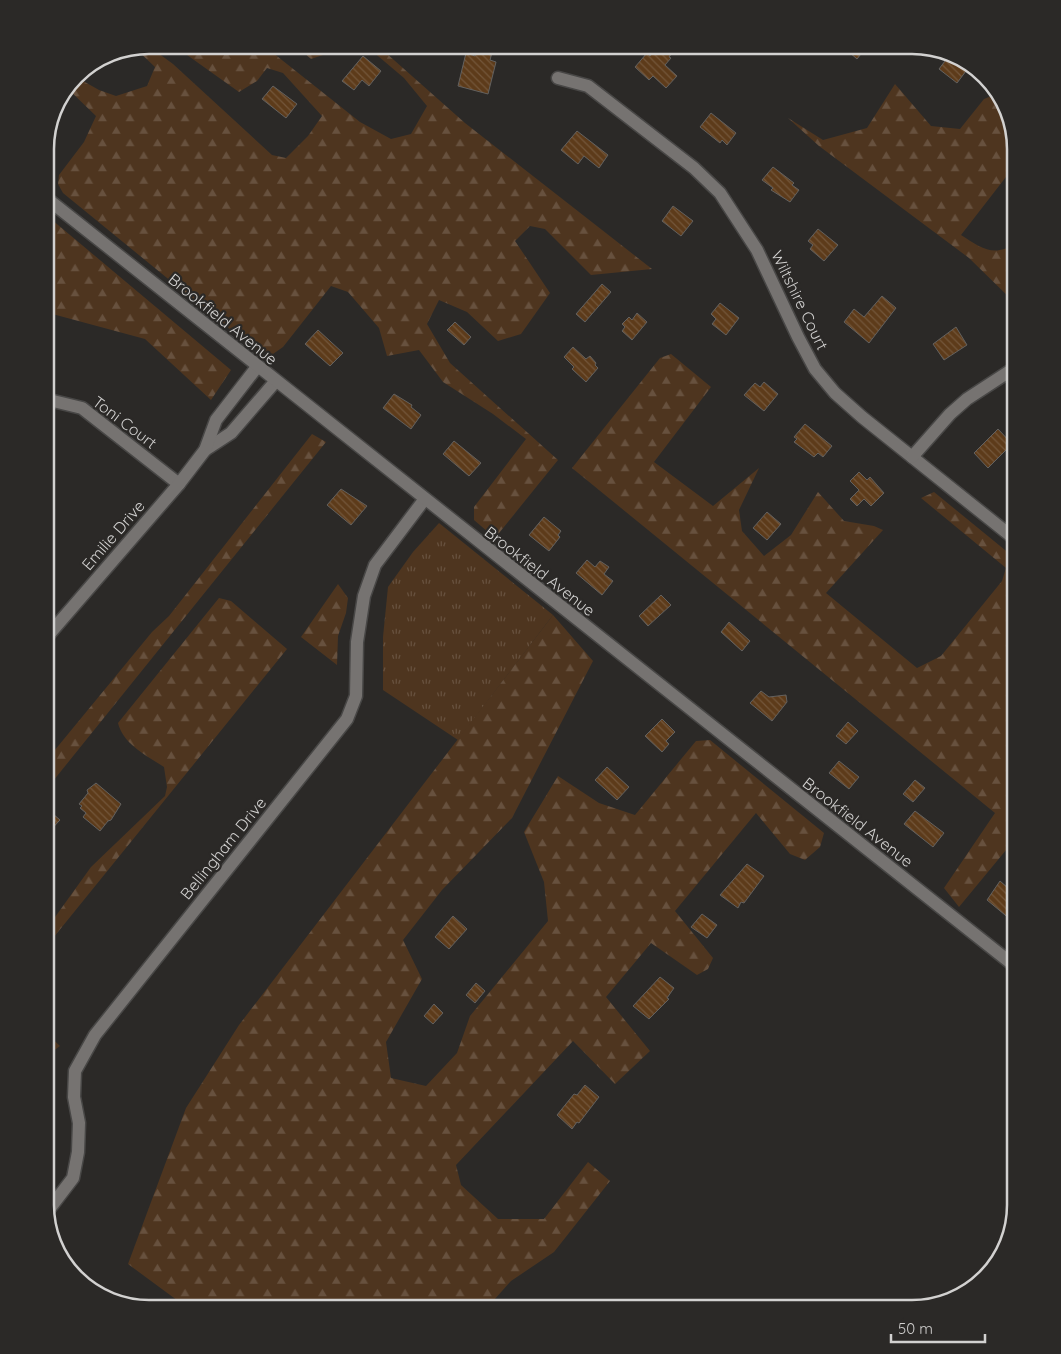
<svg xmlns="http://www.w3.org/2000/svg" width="1061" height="1354" viewBox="0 0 1061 1354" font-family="Quicksand,sans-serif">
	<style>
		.grass { fill: url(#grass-tufts) }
		.forest { fill: url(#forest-firs) }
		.building { fill: url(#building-back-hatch); stroke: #63615f }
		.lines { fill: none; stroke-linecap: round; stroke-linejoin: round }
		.street-casing { stroke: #484746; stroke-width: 15 }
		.secondary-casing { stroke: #484746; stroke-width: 15 }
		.street { stroke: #767371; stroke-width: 12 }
		.secondary { stroke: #767371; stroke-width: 12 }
		.labels { text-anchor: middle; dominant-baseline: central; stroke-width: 4.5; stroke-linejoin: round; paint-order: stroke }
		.street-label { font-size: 16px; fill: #d2d1d0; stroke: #2b2927 }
		.rim { fill: none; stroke: #d2d1d0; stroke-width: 2.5 }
	</style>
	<defs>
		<pattern id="grass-tufts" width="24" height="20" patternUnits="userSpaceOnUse" patternTransform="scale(1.25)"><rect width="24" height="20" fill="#4e351f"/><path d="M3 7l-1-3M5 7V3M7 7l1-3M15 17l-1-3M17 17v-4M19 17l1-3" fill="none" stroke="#67513e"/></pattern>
		<pattern id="forest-firs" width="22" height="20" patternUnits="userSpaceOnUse" patternTransform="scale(1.25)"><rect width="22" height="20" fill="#4e351f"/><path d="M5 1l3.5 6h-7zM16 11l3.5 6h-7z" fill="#67513e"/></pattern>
		<pattern id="building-back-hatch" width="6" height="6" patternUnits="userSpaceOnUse" patternTransform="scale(1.25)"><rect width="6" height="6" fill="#5d3b1a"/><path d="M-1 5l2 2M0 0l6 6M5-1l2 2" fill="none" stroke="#73563a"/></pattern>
	</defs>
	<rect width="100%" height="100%" fill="#2b2927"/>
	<path class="grass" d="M439 523 553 615 458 740 383 690V637L388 587 413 552Z"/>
	<g class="forest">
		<path d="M147 45 173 64 272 155 286 158 308 136 322 116 283 73 267 68 257 81 239 92 173 45H263L360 122 391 139 411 134 427 106 404 78 365 45H377L465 123 652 269 591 275 545 229 530 226 515 241 550 293 521 334 498 341 467 312 439 300 427 324 450 363 558 460 495 538 474 520V507L526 439 493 414 443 382 419 350 387 356 379 328 348 292 331 286 283 347 273 354 254 349 63 193 58 184 59 175 84 142 96 116 67 88 76 77 99 90 116 96 147 86 155 67 135 48Z"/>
		<path d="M295 45H334L323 55 311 59Z"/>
		<path d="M895 84 931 126 960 129 984 99 999 93 1016 149V164L961 235C981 248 994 258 1016 243V304L969 258 819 146 788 118 823 140 867 128Z"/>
		<path d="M45 214 231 370 211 400 145 339 45 312Z"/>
		<path d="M671 354 711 387 654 462 713 506 759 468 739 510 742 531 764 556 791 535 818 492 844 521 874 526 883 530 826 593 917 668 941 656 1002 581 1006 568 921 498 934 492 1016 559V838L959 907 944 888 995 813 572 468 660 358Z"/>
		<path d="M312 434 326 442 45 791V762L152 632 169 616Z"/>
		<path d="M338 584 348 598 346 613 338 636 337 665 301 637Z"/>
		<path d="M219 598 231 601 287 649 45 948V931L91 867 165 796 167 787 164 767C147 756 123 744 118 723Z"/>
		<path d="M553 615 593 661 512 818 442 890 403 940 422 979 386 1042 391 1078 426 1086 457 1053 470 1016 548 921 544 882 524 832 558 776 599 803 635 815 696 741 710 740 824 833 820 847 805 860 790 854 756 813 675 911 713 958 708 969 697 975 651 943 606 997 650 1051 615 1084 573 1041 456 1165 461 1185 498 1219H544L588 1162 610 1181 554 1252 511 1281 486 1309H189L128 1264 186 1108 239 1025Z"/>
		<path d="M45 1032 60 1046 45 1057Z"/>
	</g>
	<g class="building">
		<path d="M478 45H494L490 60 496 62 488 94 458 86 466 53 475 56Z"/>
		<path d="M660 45H664L672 53 669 57 671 58 665 65 677 76 666 88 653 76 649 80 635 67 647 53 650 56Z"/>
		<path d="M841 45H868L857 59Z"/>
		<path d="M363 56 381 71 369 86 362 80 354 90 342 81Z"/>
		<path d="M948 57 966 71 957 83 939 69Z"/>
		<path d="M273 86 297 104 286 118 262 99Z"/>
		<path d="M711 113 736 133 727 145 722 140 720 143 700 127Z"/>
		<path d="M577 131 608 155 599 168 584 156 578 164 561 150Z"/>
		<path d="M773 167 794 183 792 185 799 190 790 202 771 190 773 188 762 180Z"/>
		<path d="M673 206 693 221 681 236 662 221Z"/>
		<path d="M818 229 838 245 824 261 810 249 813 245 808 241Z"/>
		<path d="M602 284 611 292 585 322 576 314Z"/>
		<path d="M882 296 896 308 869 343 844 322 854 309 864 317Z"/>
		<path d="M720 303 739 318 726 335 712 324 716 319 711 314Z"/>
		<path d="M637 313 647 322 632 340 622 331 625 327 622 324 629 317 632 320Z"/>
		<path d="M455 322 471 337 464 345 447 330Z"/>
		<path d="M956 327 967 345 944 360 933 344Z"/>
		<path d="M318 330 343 353 330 366 305 344Z"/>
		<path d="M573 347 586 359 590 356 596 363 595 365 598 368 586 382 572 369 574 367 564 357Z"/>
		<path d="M764 382 778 394 764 411 744 395 755 383 760 387Z"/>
		<path d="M394 394 412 405 411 407 421 415 411 429 383 408Z"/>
		<path d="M805 424 832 446 823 457 818 453 814 457 794 442 797 439 794 437Z"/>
		<path d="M998 429 1012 444 988 468 974 453Z"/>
		<path d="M454 441 481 463 469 476 443 454Z"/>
		<path d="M859 472 867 480 870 477 884 493 871 506 864 499 857 506 850 499 859 490 850 481Z"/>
		<path d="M341 489 367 506 351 525 327 505Z"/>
		<path d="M767 512 781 524 767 540 753 528Z"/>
		<path d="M544 517 561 531 558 535 560 537 549 551 529 535Z"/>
		<path d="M587 560 595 567 600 561 609 567 604 574 613 581 602 595 576 573Z"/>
		<path d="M661 595 671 605 648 626 639 616Z"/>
		<path d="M729 622 750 641 742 651 721 632Z"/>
		<path d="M761 691 769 697 786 695 787 702 772 721 750 703Z"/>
		<path d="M662 719 675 732 666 741 669 744 662 752 645 736Z"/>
		<path d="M848 722 858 731 846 744 836 736Z"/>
		<path d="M839 761 859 777 849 789 829 773Z"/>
		<path d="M607 767 629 787 617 800 595 780Z"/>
		<path d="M915 780 925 788 913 802 903 794Z"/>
		<path d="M96 783 121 804 111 820 108 821 100 831 83 817 86 813 80 808 82 806 79 804 88 793 87 790Z"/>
		<path d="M45 807 60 820 45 836Z"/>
		<path d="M915 811 944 833 933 847 904 824Z"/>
		<path d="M747 864 764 876 744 903 741 902 738 908 720 895Z"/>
		<path d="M1000 881 1016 895V914L1011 920 987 900Z"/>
		<path d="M702 914 717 925 707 938 691 927Z"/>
		<path d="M453 916 467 929 449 949 435 937Z"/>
		<path d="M660 977 674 988 667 998 669 999 649 1019 633 1006Z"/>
		<path d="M476 983 485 991 475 1003 466 995Z"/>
		<path d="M434 1004 443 1013 433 1024 424 1016Z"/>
		<path d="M585 1085 599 1097 579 1123 577 1122 572 1129 557 1115 574 1094 577 1095Z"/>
	</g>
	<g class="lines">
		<defs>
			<g id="street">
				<path d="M558 78 588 86 694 168 720 193 757 250 798 337 815 369 835 393 862 417 1016 540"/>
				<path d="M45 399 82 408 179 484"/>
				<path d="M205 450 231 433 275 382"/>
				<path d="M912 457 950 414 967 399 1016 367"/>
				<path d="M45 639 179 484 205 450 216 420 257 367"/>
				<path d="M47 1212 73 1178 78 1152 79 1123 74 1097 75 1071 95 1035 347 719 356 696 357 642 364 596 375 565 424 500"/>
			</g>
			<path id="secondary" d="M45 197 1016 967"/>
		</defs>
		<use href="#street" class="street-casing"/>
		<use href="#secondary" class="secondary-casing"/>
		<use href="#street" class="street"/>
		<use href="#secondary" class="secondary"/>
	</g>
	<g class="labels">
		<g class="street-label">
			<text transform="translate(800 300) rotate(64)">Wiltshire Court</text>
			<text transform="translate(223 319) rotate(39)">Brookfield Avenue</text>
			<text transform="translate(125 422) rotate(37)">Toni Court</text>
			<text transform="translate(113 535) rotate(-49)">Emilie Drive</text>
			<text transform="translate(540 571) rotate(38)">Brookfield Avenue</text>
			<text transform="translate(858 822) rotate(38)">Brookfield Avenue</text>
			<text transform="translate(223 848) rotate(-51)">Bellingham Drive</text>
		</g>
	</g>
	<path d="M0 0H1061V1354H0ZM149 54H912A95 95 0 0 1 1007 149V1205A95 95 0 0 1 912 1300H149A95 95 0 0 1 54 1205V149A95 95 0 0 1 149 54Z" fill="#2b2927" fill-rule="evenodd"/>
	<path class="rim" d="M149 54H912A95 95 0 0 1 1007 149V1205A95 95 0 0 1 912 1300H149A95 95 0 0 1 54 1205V149A95 95 0 0 1 149 54Z"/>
	<path d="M891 1334v8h94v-8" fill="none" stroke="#d2d1d0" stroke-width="2.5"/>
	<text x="898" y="1334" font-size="15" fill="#d2d1d0" stroke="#2b2927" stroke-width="4" paint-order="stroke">50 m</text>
</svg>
